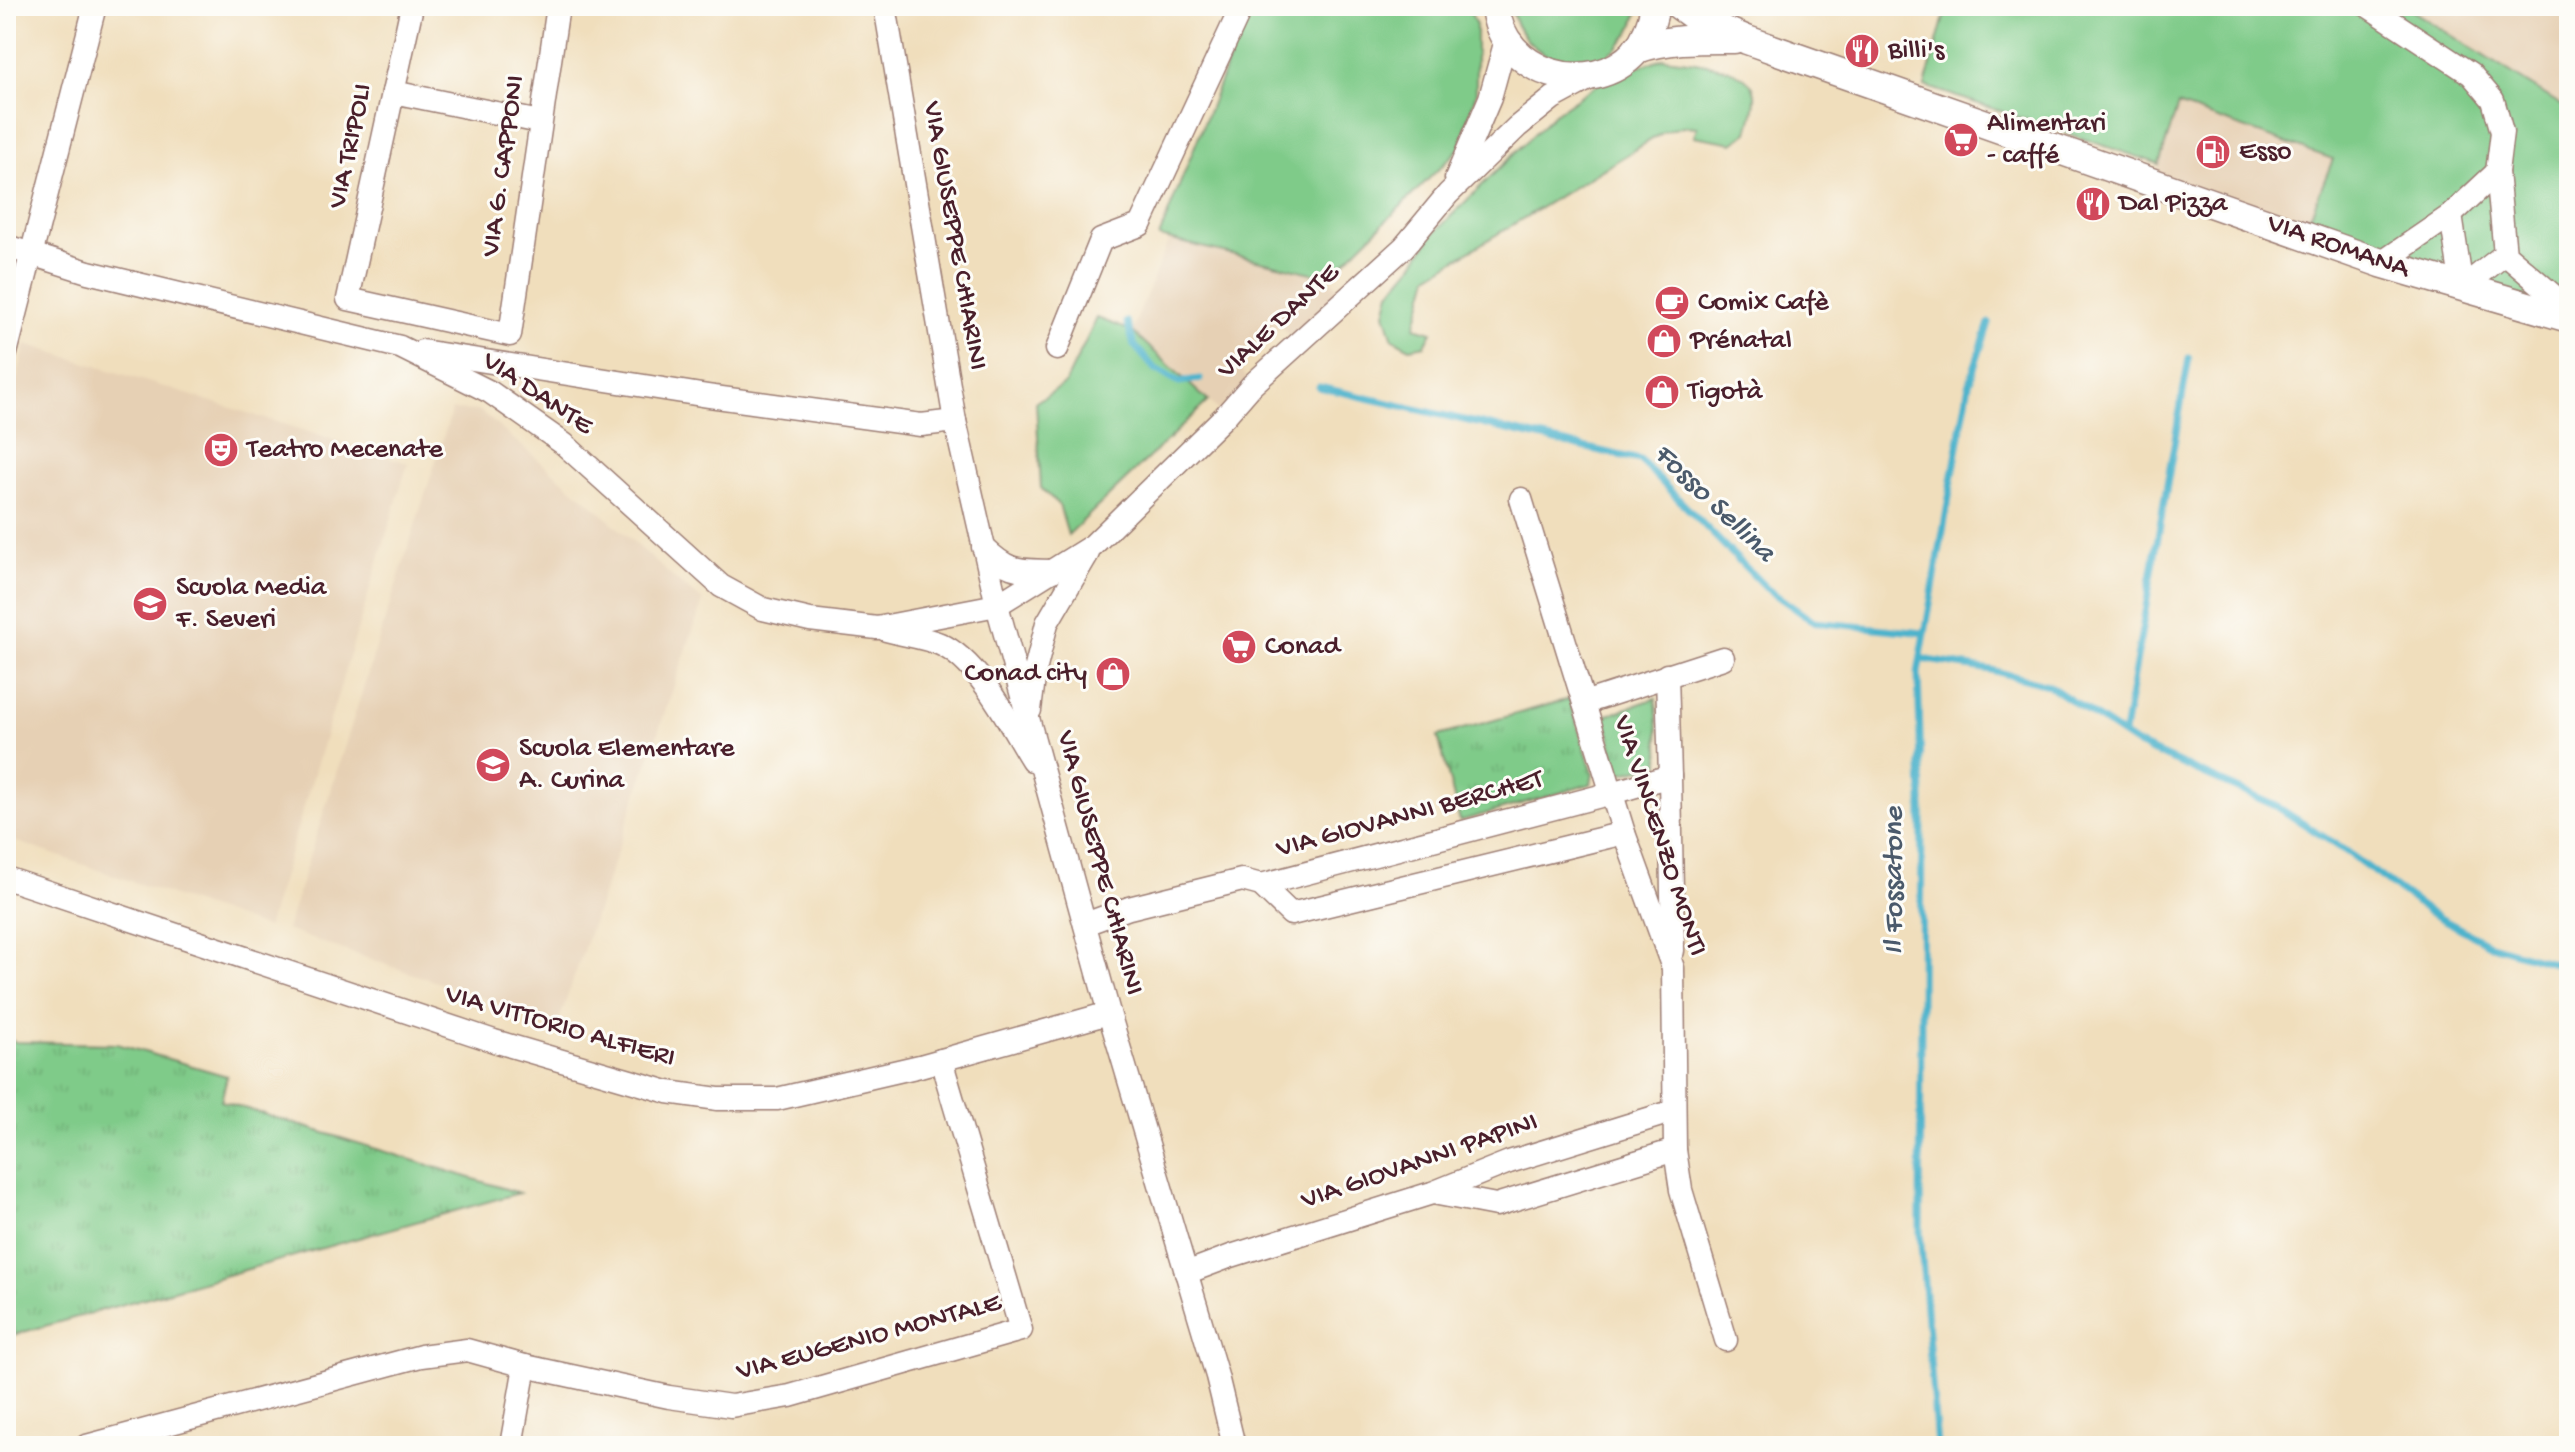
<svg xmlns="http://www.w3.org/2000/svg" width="2575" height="1452" viewBox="0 0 2575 1452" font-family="'Gochi Hand',sans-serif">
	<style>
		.built { fill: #e6d0b4 }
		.green { fill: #7fcb89; stroke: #64755a; stroke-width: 2 }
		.park { fill: url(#park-tufts); stroke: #64755a; stroke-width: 2 }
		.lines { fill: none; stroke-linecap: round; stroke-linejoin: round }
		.stream { stroke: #4db3cc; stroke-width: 7 }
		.minor-casing { stroke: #9d7e74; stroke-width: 25 }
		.major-casing { stroke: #9d7e74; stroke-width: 31 }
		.minor { stroke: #fff; stroke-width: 22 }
		.major { stroke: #fff; stroke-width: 28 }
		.labels { text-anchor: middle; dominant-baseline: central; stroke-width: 6; stroke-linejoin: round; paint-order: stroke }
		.poi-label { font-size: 28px; fill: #4a1f2b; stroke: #fdfcf7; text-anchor: start }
		.street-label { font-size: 28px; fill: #4a1f2b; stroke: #fdfcf7 }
		.water-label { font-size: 30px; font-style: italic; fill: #4b5a6b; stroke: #fdfcf7 }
	</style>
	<defs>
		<pattern id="park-tufts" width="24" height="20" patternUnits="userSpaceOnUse" patternTransform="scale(2)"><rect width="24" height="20" fill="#7fcb89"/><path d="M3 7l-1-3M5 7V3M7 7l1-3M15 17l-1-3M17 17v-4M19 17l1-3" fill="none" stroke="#6fae76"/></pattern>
	</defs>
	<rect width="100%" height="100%" fill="#fdfcf7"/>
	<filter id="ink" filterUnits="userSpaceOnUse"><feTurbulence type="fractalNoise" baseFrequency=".0125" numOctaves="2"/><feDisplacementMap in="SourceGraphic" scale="16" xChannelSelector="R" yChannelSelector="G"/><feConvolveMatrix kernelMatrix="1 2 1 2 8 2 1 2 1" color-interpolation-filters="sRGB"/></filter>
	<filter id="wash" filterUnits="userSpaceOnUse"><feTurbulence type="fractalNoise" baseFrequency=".006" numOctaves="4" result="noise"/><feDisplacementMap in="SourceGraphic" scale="32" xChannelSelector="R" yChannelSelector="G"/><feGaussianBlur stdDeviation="1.8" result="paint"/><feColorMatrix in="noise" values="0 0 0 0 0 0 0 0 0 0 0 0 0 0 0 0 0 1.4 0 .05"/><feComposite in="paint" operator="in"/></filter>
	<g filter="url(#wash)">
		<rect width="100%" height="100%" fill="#f0debc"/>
		<g class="built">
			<path d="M2405 6H2569V110Z"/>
			<path d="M2178 105 2334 159 2303 235 2153 181Z"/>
			<path d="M1169 239 1329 277 1346 299 1297 342 1280 326 1236 364 1252 385 1225 416 1132 331Z"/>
			<path d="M26 344 408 463 267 928 6 838V421Z"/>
			<path d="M452 410 480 411 595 507 676 580 703 601 558 1024 286 930Z"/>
		</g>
		<g class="green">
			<path d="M1250 6H1468L1476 25V93L1460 148 1329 277 1159 237Z"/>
			<path d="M1511 6H1639C1636 19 1633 30 1624 40 1589 85 1519 59 1511 6Z"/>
			<path d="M1947 6H2405L2569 110V319L2462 288 2309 219 2333 159 2178 105 2159 164 1925 86Z"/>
			<path d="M1664 58C1687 61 1751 65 1755 94 1756 107 1751 120 1748 132L1733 143 1694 136 1697 127 1683 126 1664 132 1429 276 1415 327 1432 332 1425 345 1410 348 1393 339 1385 313 1390 292 1413 265 1433 234 1554 114 1608 77Z"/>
			<path d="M1097 318 1132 331 1208 401 1068 535 1059 505 1041 488 1036 402 1065 384Z"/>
		</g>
		<g class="park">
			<path d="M1656 698 1660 764 1619 774 1605 716Z"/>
			<path d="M1569 699 1593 773 1591 784 1460 821 1438 736Z"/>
			<path d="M6 1037 15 1042 117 1044 227 1076 221 1101 519 1193 6 1337Z"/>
		</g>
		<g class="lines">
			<g class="stream">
				<path d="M1127 322 1134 345 1154 368 1179 382 1200 379"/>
				<path d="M1319 387 1640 460 1766 588 1814 622 1925 633"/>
				<path d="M1921 659 1991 670 2048 685 2138 745 2276 806 2347 852 2429 912 2491 945 2569 968"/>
				<path d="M2124 733 2189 358"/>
				<path d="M1937 1446 1920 1233 1922 798 1918 673 1969 384 1989 323"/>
			</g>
		</g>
	</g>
	<g filter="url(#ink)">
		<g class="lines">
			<defs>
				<g id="minor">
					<path d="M412 6 348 299 510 335 558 6"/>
					<path d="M885 6 955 421 997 605 1109 1013 1217 1376 1234 1446"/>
					<path d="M2368 6 2471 74 2493 100 2502 132 2497 172 2505 254 2569 309"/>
					<path d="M393 92 540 122"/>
					<path d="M1456 178 1490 98 1506 40"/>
					<path d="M2451 215 2462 288"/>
					<path d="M6 246 88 272 400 347 490 392 564 444 721 586 763 609 810 620 877 628 997 605 1093 545 1225 416 1252 385 1404 247 1448 194 1517 127 1553 98 1592 77"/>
					<path d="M2381 263 2451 215 2497 172"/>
					<path d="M2462 288 2505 254"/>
					<path d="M1057 349 1101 240 1140 225 1242 6"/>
					<path d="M422 351 708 396 921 425 955 421"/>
					<path d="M6 353 95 6"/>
					<path d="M1521 499 1624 833 1673 968 1675 1150 1681 1190 1726 1340"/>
					<path d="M983 547C1010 573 1017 570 1053 571"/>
					<path d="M886 630C903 635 924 637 940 644 980 662 1010 725 1032 760"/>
					<path d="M1667 675 1670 776"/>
					<path d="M1584 703 1723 658"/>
					<path d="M1030 710 1035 671 1047 623 1088 553"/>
					<path d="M6 878 494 1041 668 1092 718 1099H777L920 1066 1109 1013"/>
					<path d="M1261 885 1291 914 1624 833"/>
					<path d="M1085 924 1129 908 1242 880 1261 885 1612 793 1670 776 1673 951"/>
					<path d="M1433 1193 1496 1205 1675 1150"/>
					<path d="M1186 1273 1231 1256 1432 1193 1509 1162 1674 1111"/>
					<path d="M86 1446 421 1356 467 1350 525 1366 669 1397 731 1406 790 1396 1021 1330 941 1060"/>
					<path d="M511 1446 525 1366"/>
				</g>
				<g id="major">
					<path d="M1495 6C1501 74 1591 101 1636 51 1647 38 1652 22 1655 6"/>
					<path d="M1680 6 1698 19 1747 40 2381 263 2569 318"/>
					<path d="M1637 49C1669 38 1701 39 1734 39"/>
				</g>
			</defs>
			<use href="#minor" class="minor-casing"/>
			<use href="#major" class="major-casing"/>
			<use href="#minor" class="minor"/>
			<use href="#major" class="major"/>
		</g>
	</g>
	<defs>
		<symbol id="restaurant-disc" viewBox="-11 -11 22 22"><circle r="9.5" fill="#d1495b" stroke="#fdfcf7"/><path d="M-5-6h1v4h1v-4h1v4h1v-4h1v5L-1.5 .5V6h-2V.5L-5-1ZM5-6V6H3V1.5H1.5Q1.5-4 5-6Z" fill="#fff"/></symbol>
		<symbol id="supermarket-disc" viewBox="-11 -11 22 22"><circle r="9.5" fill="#d1495b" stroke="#fdfcf7"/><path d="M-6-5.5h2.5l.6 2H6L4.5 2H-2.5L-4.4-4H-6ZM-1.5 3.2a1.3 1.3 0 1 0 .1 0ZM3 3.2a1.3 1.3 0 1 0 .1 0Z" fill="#fff"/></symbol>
		<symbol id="fuel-disc" viewBox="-11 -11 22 22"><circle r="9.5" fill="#d1495b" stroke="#fdfcf7"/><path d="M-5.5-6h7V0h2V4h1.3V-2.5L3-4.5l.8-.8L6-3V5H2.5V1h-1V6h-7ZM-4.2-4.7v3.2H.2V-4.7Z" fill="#fff"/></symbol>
		<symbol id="cafe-disc" viewBox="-11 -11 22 22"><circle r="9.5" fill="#d1495b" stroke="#fdfcf7"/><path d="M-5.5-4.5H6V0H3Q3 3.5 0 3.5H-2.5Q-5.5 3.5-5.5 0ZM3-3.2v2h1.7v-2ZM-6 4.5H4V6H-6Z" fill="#fff"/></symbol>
		<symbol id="shop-disc" viewBox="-11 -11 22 22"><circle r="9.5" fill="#d1495b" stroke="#fdfcf7"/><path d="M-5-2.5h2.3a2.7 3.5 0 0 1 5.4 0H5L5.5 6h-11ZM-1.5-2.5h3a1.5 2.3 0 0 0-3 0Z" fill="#fff"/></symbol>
		<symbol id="theatre-disc" viewBox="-11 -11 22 22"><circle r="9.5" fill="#d1495b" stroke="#fdfcf7"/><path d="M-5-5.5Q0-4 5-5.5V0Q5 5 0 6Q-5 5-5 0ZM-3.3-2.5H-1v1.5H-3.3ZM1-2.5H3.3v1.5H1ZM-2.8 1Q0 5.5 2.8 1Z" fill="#fff"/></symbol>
		<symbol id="school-disc" viewBox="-11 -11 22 22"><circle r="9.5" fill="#d1495b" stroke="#fdfcf7"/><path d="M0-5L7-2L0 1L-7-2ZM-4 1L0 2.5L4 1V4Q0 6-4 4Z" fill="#fff"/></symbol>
	</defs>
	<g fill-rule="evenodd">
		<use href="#restaurant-disc" x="1842" y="31" width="40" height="40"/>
		<use href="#supermarket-disc" x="1941" y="120" width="40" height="40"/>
		<use href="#fuel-disc" x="2193" y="132" width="40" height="40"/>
		<use href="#restaurant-disc" x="2073" y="184" width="40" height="40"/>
		<use href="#cafe-disc" x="1652" y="283" width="40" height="40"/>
		<use href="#shop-disc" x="1644" y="321" width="40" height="40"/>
		<use href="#shop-disc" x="1642" y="372" width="40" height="40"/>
		<use href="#theatre-disc" x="201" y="430" width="40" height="40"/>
		<use href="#school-disc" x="130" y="584" width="40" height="40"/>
		<use href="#supermarket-disc" x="1219" y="627" width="40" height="40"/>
		<use href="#shop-disc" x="1093" y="654" width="40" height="40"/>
		<use href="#school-disc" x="473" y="745" width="40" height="40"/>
	</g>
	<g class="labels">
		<g class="poi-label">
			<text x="1888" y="51">Billi's</text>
			<text x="1987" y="124">Alimentari<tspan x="1987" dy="32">- caffé</tspan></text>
			<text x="2239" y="152">Esso</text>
			<text x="2119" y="204">Dal Pizza</text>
			<text x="1698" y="303">Comix Cafè</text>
			<text x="1690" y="341">Prénatal</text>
			<text x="1688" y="392">Tigotà</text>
			<text x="247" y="450">Teatro Mecenate</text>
			<text x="176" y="588">Scuola Media<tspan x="176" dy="32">F. Severi</tspan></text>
			<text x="1265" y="647">Conad</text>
			<text x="1087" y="674" text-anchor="end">Conad city</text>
			<text x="519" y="749">Scuola Elementare<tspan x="519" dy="32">A. Curina</tspan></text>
		</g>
		<g class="street-label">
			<text transform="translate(351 146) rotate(-78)">VIA TRIPOLI</text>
			<text transform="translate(504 166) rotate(-82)">VIA G. CAPPONI</text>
			<text transform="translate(954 236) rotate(80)">VIA GIUSEPPE CHIARINI</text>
			<text transform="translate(2338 247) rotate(19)">VIA ROMANA</text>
			<text transform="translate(1279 322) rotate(-43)">VIALE DANTE</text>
			<text transform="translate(537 394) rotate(34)">VIA DANTE</text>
			<text transform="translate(1410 815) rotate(-15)">VIA GIOVANNI BERCHET</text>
			<text transform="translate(1659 836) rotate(72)">VIA VINCENZO MONTI</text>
			<text transform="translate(1099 863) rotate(75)">VIA GIUSEPPE CHIARINI</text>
			<text transform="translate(560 1027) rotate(16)">VIA VITTORIO ALFIERI</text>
			<text transform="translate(1420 1162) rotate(-19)">VIA GIOVANNI PAPINI</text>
			<text transform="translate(869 1338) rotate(-15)">VIA EUGENIO MONTALE</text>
		</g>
		<g class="water-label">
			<text transform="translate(1713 504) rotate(44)">Fosso Sellina</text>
			<text transform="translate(1895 881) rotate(-90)">Il Fossatone</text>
		</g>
	</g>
	<rect width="2575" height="1452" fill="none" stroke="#fdfcf7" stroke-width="32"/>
</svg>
